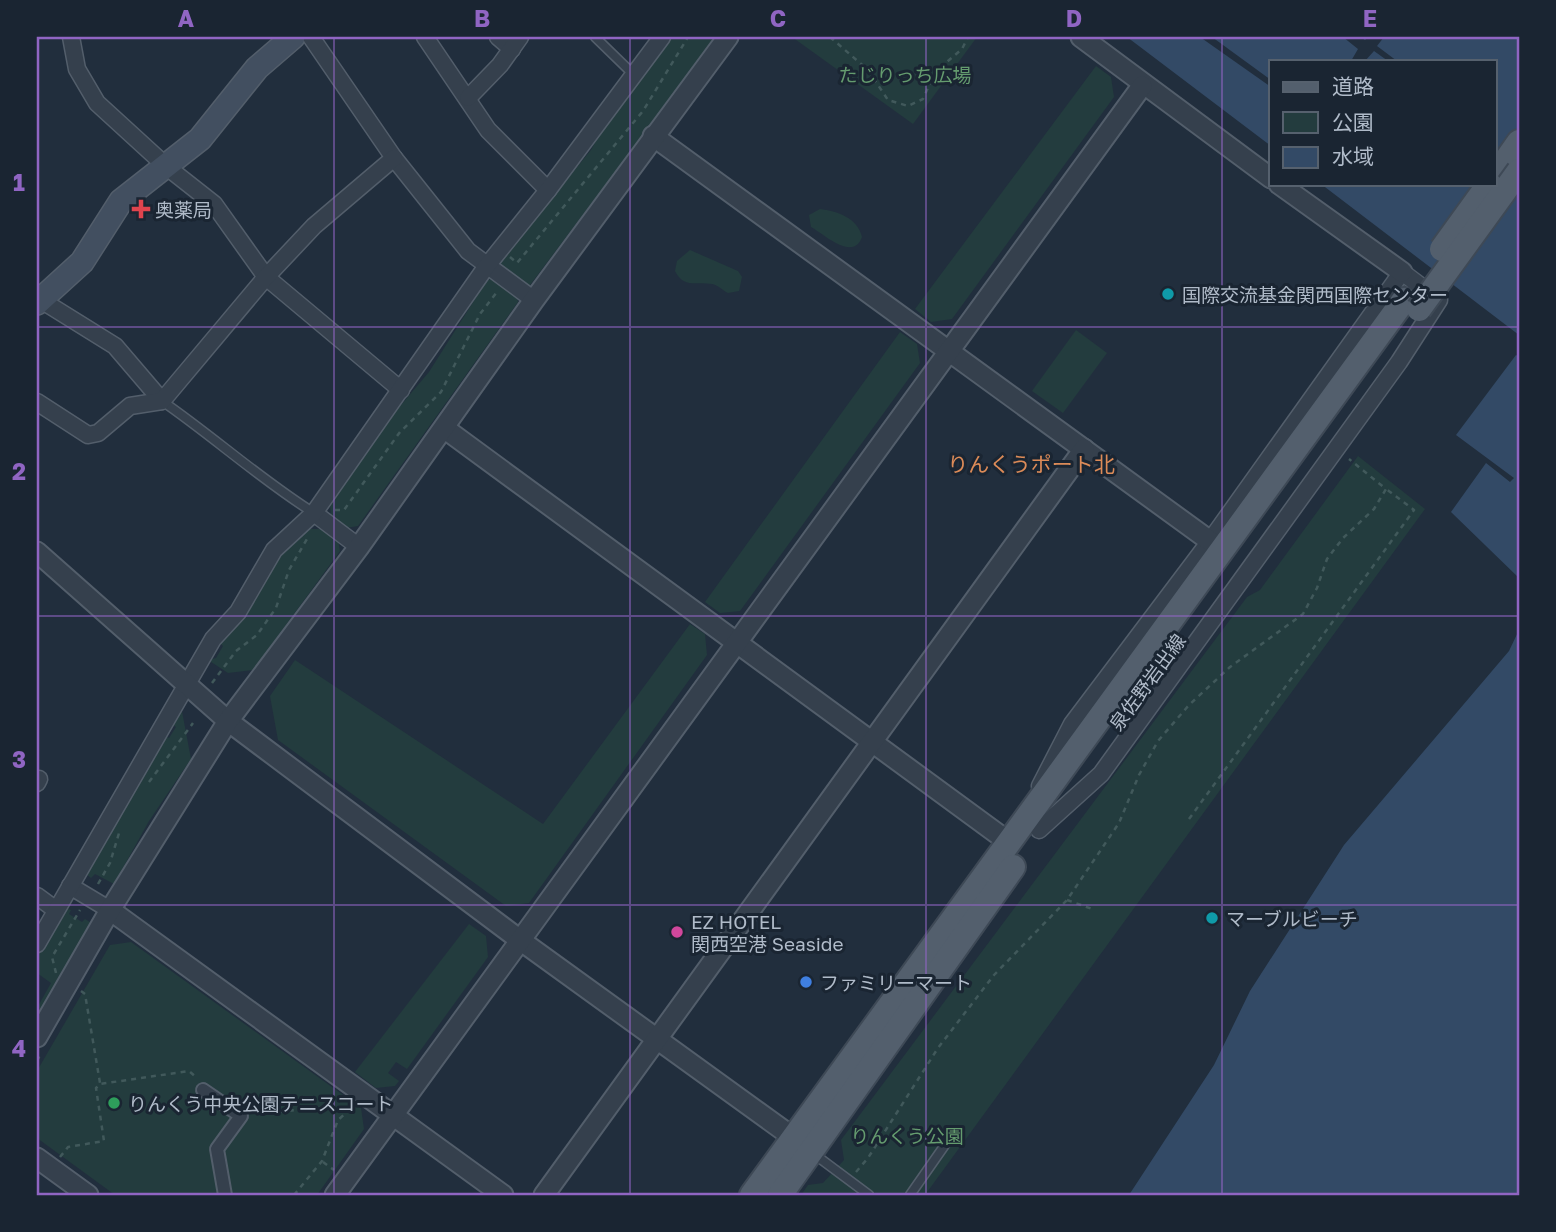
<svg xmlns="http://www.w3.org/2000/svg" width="1556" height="1232" viewBox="0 0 1556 1232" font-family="'Golos Text','Noto Sans JP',sans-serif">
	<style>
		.green { fill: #233c3e }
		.water { fill: #334a66 }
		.pier { fill: #212e3d }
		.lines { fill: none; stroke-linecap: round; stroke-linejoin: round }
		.service-casing { stroke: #535e6b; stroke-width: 11 }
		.pedestrian-casing { stroke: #535e6b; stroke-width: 16 }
		.minor-casing { stroke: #535e6b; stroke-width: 19 }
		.tertiary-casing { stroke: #535e6b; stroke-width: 23 }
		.secondary-casing { stroke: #535e6b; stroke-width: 26 }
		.primary-casing { stroke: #3e4956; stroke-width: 28 }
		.path { stroke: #41595b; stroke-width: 2.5; stroke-dasharray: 5 5; stroke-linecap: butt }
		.service { stroke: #35404d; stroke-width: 8 }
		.pedestrian { stroke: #35404d; stroke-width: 12 }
		.minor { stroke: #35404d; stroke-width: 16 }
		.tertiary { stroke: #35404d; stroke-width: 19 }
		.secondary { stroke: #424f60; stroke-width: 23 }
		.primary { stroke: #535f6d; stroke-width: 24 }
		.primary-bridge-casing { stroke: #3e4956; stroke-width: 28; stroke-linecap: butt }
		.primary-bridge { stroke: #535f6d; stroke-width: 24 }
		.grid { fill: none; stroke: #9065c3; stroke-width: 2; stroke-opacity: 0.55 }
		.health-dot { fill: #e0444e; stroke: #1a2532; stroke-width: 2.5 }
		.culture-dot { fill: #0f9aa8; stroke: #1a2532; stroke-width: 2.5 }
		.hotel-dot { fill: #d1479c; stroke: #1a2532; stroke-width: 2.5 }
		.shop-dot { fill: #3f7fe0; stroke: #1a2532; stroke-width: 2.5 }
		.leisure-dot { fill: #2e9e5b; stroke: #1a2532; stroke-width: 2.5 }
		.labels { text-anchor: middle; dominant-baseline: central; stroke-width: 6; stroke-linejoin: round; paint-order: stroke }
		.park-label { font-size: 19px; fill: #659c6f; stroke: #1a2532 }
		.poi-label { font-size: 19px; fill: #b0bbc9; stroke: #1a2532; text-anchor: start }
		.street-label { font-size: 19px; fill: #b0bbc9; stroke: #1a2532 }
		.neighbourhood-label { font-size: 21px; fill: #dc8b58; stroke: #1a2532 }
		.neatline { fill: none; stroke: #9065c3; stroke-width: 2.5 }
		.grid-label { font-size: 23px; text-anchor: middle; font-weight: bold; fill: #9065c3 }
	</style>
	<rect width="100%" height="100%" fill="#212e3d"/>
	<g class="green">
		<path d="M669 37H717L530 285H524L500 269 499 262 591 150 607 121Z"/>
		<path d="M792 37H977L913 124Z"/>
		<path d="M1096 66 1111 77 1114 97 952 319 931 322 915 309Z"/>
		<path d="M820 209C837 211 858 218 862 237 853 262 824 234 811 227L809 215Z"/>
		<path d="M690 250 738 271 742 277 739 291 728 293C722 290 718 285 712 284 696 281 684 289 675 271L677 261Z"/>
		<path d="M494 279 517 297 518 302 358 526 346 528 331 516 330 505 389 419 429 372 487 280Z"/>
		<path d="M1076 330 1107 353 1063 413 1032 391Z"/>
		<path d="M900 332 917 344 920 363 740 611 720 613 705 602Z"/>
		<path d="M1358 456 1425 509 925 1195H801L808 1185 823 1183 844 1160 841 1140 1247 597 1260 590Z"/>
		<path d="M306 529H325L338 540 340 551 253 670 228 673 208 660 216 658 223 646 220 643 245 615 285 549Z"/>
		<path d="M690 624 705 634 707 655 529 903 506 906 278 740 270 696 295 660 543 824Z"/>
		<path d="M181 706 191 759 149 821 114 884 95 874 91 878 85 873 165 736 169 738 176 727 171 723Z"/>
		<path d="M65 907 71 910 69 914 82 922 85 919 93 924 37 1021V1008L51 983 37 973V956Z"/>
		<path d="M469 924 486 936 488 957 407 1069 396 1062 388 1073 399 1081 395 1086 376 1088 355 1072Z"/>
		<path d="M131 942 361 1108 364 1129 317 1195H115L37 1138V1071L110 945Z"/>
	</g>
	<g class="water">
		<path d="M1127 37H1519V335L1321 184H1495V61H1271V146Z"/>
		<path d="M1516 355 1519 357V578L1451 512 1486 463 1510 482 1514 478 1456 435Z"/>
		<path d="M1519 630V1195H1129L1214 1065 1250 991 1344 845 1509 651Z"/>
	</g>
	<g class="pier">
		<path d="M1200 37H1212L1271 80V87Z"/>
		<path d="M1343 37H1360L1365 40 1368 37H1384L1377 46 1397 61H1388L1374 51 1365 61H1351L1358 49Z"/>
	</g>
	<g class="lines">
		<defs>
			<g id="service">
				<path d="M595 37 632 73"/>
				<path d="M162 401C214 437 260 479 314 513"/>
				<path d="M814 1154 869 1195"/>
				<path d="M910 1195 947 1142"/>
			</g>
			<path id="pedestrian" d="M203 1090 241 1116 217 1149 225 1195"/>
			<g id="minor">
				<path d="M71 37 77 69 97 103 167 167 214 204 266 277 401 390"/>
				<path d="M311 37 394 158 468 251 534 300"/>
				<path d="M425 37 488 130 548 190"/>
				<path d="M498 37 512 49"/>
				<path d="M468 98 500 65 520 37"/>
				<path d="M41 300 115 346 162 401"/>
				<path d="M37 402 88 435 98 433 130 406 162 401 266 277 314 226 394 158"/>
				<path d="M314 513 359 547"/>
				<path d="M37 783 39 779"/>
				<path d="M1039 830 1101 774 1399 362 1439 300 1402 272 1210 541 1072 724 1040 786"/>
				<path d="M70 886 110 910"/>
				<path d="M37 896 56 910"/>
				<path d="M37 944 213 639 238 612 274 550 314 513 486 267 548 190 662 37"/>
			</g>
			<g id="tertiary">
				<path d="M1081 37 1271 178"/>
				<path d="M653 136 1210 541"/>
				<path d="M1279 184 1402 272"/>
				<path d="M444 428 1010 843"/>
				<path d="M37 552 228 721 520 940 805 1146"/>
				<path d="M110 910 503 1195"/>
				<path d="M37 1037 110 910 228 721 359 547 534 300 728 37"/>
				<path d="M37 1158 88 1195"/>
				<path d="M335 1195 1142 86"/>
				<path d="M544 1195 1084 449"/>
			</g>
			<path id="secondary" d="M37 303 82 262 121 201 200 139 257 68 293 37"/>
			<g id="primary">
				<path d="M1495 176 1519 142"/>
				<path d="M752 1195 1404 300"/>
				<path d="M780 1195 1013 867"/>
			</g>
		</defs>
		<use href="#service" class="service-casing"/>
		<use href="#pedestrian" class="pedestrian-casing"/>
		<use href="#minor" class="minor-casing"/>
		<use href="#tertiary" class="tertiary-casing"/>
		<use href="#secondary" class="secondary-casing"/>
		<use href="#primary" class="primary-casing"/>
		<g class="path">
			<path d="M830 37 868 70 888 100 908 106 923 99 935 72 962 49 968 37"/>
			<path d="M510 257 517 263 643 111 688 37"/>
			<path d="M335 510H344L400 432 441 392 480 314 497 292"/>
			<path d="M212 683 236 651 257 635 276 608 289 570 307 539"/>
			<path d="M149 782 193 723"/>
			<path d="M1189 819 1414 510 1386 489"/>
			<path d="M98 884 110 863 119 833"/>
			<path d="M1067 900 1095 910"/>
			<path d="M56 973 52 957 80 910"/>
			<path d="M81 991 85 994 100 1083"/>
			<path d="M37 1061 41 1053"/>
			<path d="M249 1109 276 1112 330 1107 346 1112"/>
			<path d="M60 1157 68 1147 104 1141 96 1088 100 1084 189 1071 197 1078"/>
			<path d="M323 1162 334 1170"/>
			<path d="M856 1172 868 1158 938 1048 994 975 1067 900 1119 823 1139 775 1158 741 1189 705 1230 667 1303 614 1317 588 1327 559 1343 538 1374 509 1386 489 1349 459"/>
			<path d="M294 1195 322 1161 338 1120 355 1105"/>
		</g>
		<use href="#service" class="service"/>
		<use href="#pedestrian" class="pedestrian"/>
		<use href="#minor" class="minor"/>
		<use href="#tertiary" class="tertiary"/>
		<use href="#secondary" class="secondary"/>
		<use href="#primary" class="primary"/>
		<defs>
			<g id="primary-bridge">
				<path d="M1442 249 1489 184"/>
				<path d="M1419 309 1519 171"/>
			</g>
		</defs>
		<use href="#primary-bridge" class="primary-bridge-casing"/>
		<use href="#primary-bridge" class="primary-bridge"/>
	</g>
	<path class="grid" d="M334 37V1195M630 37V1195M926 37V1195M1222 37V1195M37 327H1519M37 616H1519M37 905H1519"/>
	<path class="health-dot" d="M137.5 198.5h7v7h7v7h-7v7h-7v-7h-7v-7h7z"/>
	<g class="culture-dot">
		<circle cx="1168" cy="294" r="7"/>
		<circle cx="1212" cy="918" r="7"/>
	</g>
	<circle class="hotel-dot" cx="677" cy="932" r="7"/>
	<circle class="shop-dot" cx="806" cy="982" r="7"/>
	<circle class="leisure-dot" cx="114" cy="1103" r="7"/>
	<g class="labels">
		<g class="park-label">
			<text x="905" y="74">たじりっち広場</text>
			<text x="907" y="1135">りんくう公園</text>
		</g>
		<g class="poi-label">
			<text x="155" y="209">奥薬局</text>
			<text x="1182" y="294">国際交流基金関西国際センター</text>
			<text x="1226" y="918">マーブルビーチ</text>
			<text x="691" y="921">EZ HOTEL<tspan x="691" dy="22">関西空港 Seaside</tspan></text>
			<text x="820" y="982">ファミリーマート</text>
			<text x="128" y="1103">りんくう中央公園テニスコート</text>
		</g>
		<g class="street-label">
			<text transform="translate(1147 682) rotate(-54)">泉佐野岩出線</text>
		</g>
		<g class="neighbourhood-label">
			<text x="1031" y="464">りんくうポート北</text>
		</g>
	</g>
	<rect width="1556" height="1232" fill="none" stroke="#1a2532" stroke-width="77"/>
	<rect x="1269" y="60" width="228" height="126" fill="#1a2532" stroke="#56616e" stroke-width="2"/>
	<rect x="1283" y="82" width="35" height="10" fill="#535f6d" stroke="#56616e" stroke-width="2"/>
	<text x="1332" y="94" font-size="21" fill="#b0bbc9">道路</text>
	<rect x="1283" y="112" width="35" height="21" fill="#233c3e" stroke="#56616e" stroke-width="2"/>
	<text x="1332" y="130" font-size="21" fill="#b0bbc9">公園</text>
	<rect x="1283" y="147" width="35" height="21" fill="#334a66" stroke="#56616e" stroke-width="2"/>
	<text x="1332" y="164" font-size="21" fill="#b0bbc9">水域</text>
	<rect x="38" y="38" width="1480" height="1156" class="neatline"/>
	<g class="grid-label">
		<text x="186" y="27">A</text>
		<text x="482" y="27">B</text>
		<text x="778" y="27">C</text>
		<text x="1074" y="27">D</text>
		<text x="1370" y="27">E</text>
		<text x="19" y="191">1</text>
		<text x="19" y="480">2</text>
		<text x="19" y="768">3</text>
		<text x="19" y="1057">4</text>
	</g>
</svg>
